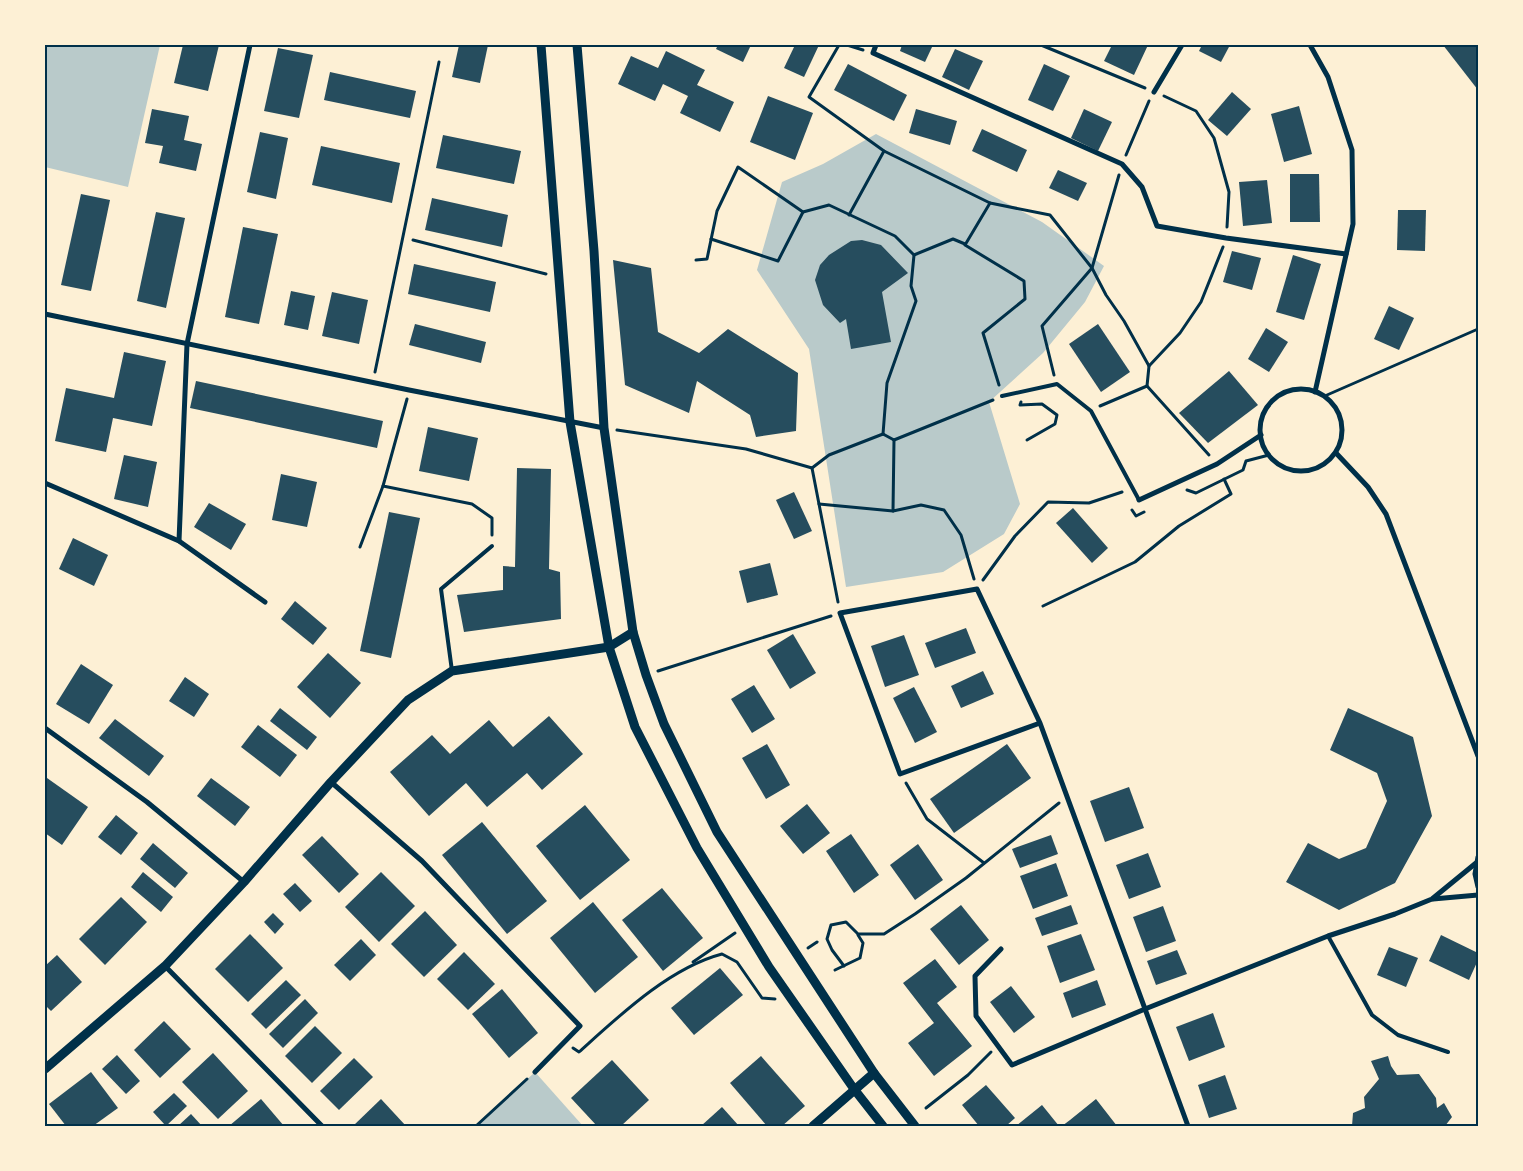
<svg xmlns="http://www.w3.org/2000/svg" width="1523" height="1171" viewBox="0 0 1523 1171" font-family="Quicksand,sans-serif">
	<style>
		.green { fill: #b9caca }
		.building { fill: #264d5e }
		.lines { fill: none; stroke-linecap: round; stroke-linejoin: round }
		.path { stroke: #003049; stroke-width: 3 }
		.service { stroke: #003049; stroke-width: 4 }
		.minor { stroke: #003049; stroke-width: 5 }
		.tertiary { stroke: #003049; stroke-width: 9 }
		.neatline { fill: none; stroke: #003049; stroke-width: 2 }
	</style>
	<rect width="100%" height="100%" fill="#fdf0d5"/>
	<g class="green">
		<path d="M45 45H160L128 187 45 167Z"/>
		<path d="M876 134 1042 222 1104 266 1085 302 1043 353 989 402 1020 504 1004 534 943 572 846 587 809 349 757 270 782 182 823 164Z"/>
		<path d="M535 1072 583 1126H476Z"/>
	</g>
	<g class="building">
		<path d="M183 45H219L208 91 174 83Z"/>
		<path d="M459 45H488L480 83 452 77Z"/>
		<path d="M718 45H751L743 62 716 49Z"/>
		<path d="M795 45H819L804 77 784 68Z"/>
		<path d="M902 45H933L925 62 900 51Z"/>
		<path d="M1112 45H1148L1134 75 1104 61Z"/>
		<path d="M1202 45H1230L1221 62 1199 51Z"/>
		<path d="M1443 45H1478V90Z"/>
		<path d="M278 48 313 55 299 118 264 111Z"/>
		<path d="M955 49 983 61 969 90 942 77Z"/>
		<path d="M666 51 705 70 697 85 734 102 720 132 680 113 688 96 663 84 655 101 618 84 631 56 658 68Z"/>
		<path d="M848 64 907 95 894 121 834 90Z"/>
		<path d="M1044 64 1070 76 1053 111 1028 100Z"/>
		<path d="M330 72 416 91 410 118 324 100Z"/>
		<path d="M1232 92 1251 109 1227 136 1208 120Z"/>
		<path d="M768 96 813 113 795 160 750 142Z"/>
		<path d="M1299 106 1312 154 1284 162 1271 114Z"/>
		<path d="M152 109 189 116 184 140 202 144 196 171 159 163 163 146 145 143Z"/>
		<path d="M916 109 957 121 950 145 909 133Z"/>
		<path d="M1084 109 1112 122 1098 151 1071 138Z"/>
		<path d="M982 129 1027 150 1017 172 972 151Z"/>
		<path d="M260 132 288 138 276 199 247 192Z"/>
		<path d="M443 135 521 151 514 184 436 168Z"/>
		<path d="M321 146 400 163 392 203 312 185Z"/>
		<path d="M1058 170 1087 183 1078 201 1049 188Z"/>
		<path d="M1290 174H1319L1320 222H1290Z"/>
		<path d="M1267 180 1272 223 1243 226 1239 182Z"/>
		<path d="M81 194 110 200 91 291 61 285Z"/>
		<path d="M432 198 508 215 502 247 425 230Z"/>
		<path d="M1398 210H1426L1425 251 1397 250Z"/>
		<path d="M156 212 185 218 166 308 137 301Z"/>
		<path d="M243 227 278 234 259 324 225 317Z"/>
		<path d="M862 240 881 245 908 273 882 292 891 342 851 349 846 319 840 323 823 305 815 280 820 265 829 255 851 241Z"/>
		<path d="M1232 251 1261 258 1252 290 1223 282Z"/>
		<path d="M1293 255 1321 264 1304 320 1276 312Z"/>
		<path d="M613 260 651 268 658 332 699 353 728 329 798 373 796 431 756 437 750 415 697 381 689 413 625 385Z"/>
		<path d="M414 264 496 282 490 312 408 294Z"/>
		<path d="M291 291 315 296 308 330 284 325Z"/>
		<path d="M332 292 368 300 359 344 322 336Z"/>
		<path d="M1389 306 1414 318 1399 350 1374 339Z"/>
		<path d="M415 324 486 342 481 363 409 345Z"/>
		<path d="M1098 324 1130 372 1101 392 1069 344Z"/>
		<path d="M1266 328 1288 342 1269 372 1248 359Z"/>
		<path d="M124 352 166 361 152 426 113 418 106 452 55 441 66 388 114 398Z"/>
		<path d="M1229 371 1258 405 1208 443 1179 413Z"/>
		<path d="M196 381 383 421 377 448 190 408Z"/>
		<path d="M428 427 478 438 469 481 419 471Z"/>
		<path d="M124 455 157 462 148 507 114 499Z"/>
		<path d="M517 468 551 469 549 569 560 572 561 619 464 632 457 595 503 590V566L515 567Z"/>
		<path d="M281 474 317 482 307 527 272 520Z"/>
		<path d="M794 492 812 531 794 539 776 500Z"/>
		<path d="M209 503 246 524 231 550 194 527Z"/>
		<path d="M1073 508 1108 548 1092 563 1056 523Z"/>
		<path d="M389 512 420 518 391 658 360 651Z"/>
		<path d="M73 538 108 555 94 586 59 569Z"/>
		<path d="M770 563 778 595 747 603 739 571Z"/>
		<path d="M295 601 327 628 313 645 281 619Z"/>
		<path d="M966 628 976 653 935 668 925 643Z"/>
		<path d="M793 634 816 673 790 689 767 650Z"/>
		<path d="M904 635 919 675 885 687 871 646Z"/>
		<path d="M328 653 361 683 330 718 297 687Z"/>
		<path d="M81 664 113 685 89 724 56 704Z"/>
		<path d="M983 671 994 694 961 708 951 686Z"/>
		<path d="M185 677 209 694 194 717 169 701Z"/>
		<path d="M754 685 775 719 752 733 731 699Z"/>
		<path d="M914 687 937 732 915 743 893 698Z"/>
		<path d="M280 708 317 737 307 750 270 721Z"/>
		<path d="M1348 708 1413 737 1432 816 1395 883 1339 910 1286 882 1308 843 1339 859 1366 848 1387 801 1377 773 1330 750Z"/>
		<path d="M549 716 583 754 542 790 527 773 487 807 466 783 429 816 390 772 432 735 450 754 489 720 513 747Z"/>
		<path d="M115 719 164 756 149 776 99 738Z"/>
		<path d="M258 725 297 755 280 777 241 747Z"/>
		<path d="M767 744 790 785 766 799 742 758Z"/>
		<path d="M1007 744 1031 778 954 833 930 799Z"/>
		<path d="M47 778 88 807 62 845 45 833V782Z"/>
		<path d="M211 778 250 807 235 826 197 796Z"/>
		<path d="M1129 787 1144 828 1105 842 1090 801Z"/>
		<path d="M807 804 830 833 803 854 780 826Z"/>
		<path d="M585 805 630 860 580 900 536 846Z"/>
		<path d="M116 815 138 833 121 855 98 837Z"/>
		<path d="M482 822 547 901 507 934 442 855Z"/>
		<path d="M851 834 879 875 854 893 826 851Z"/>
		<path d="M1051 835 1058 854 1020 868 1012 849Z"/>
		<path d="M322 836 359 874 339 893 302 855Z"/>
		<path d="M153 843 188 873 175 888 140 859Z"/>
		<path d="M918 844 943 880 915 900 890 865Z"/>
		<path d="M1148 853 1161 887 1129 899 1116 865Z"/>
		<path d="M1056 863 1068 896 1033 909 1020 876Z"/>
		<path d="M143 872 173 897 161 912 131 887Z"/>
		<path d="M381 872 415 906 379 942 345 907Z"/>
		<path d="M295 883 312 901 300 912 283 894Z"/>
		<path d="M662 888 703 938 663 971 622 920Z"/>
		<path d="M121 897 147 922 105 965 79 939Z"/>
		<path d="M593 902 638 957 595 993 550 938Z"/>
		<path d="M961 905 989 940 959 965 930 929Z"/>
		<path d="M1071 905 1078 924 1042 936 1035 918Z"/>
		<path d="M1163 906 1176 941 1146 952 1133 917Z"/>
		<path d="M425 911 457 945 424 977 391 944Z"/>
		<path d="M273 913 284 924 275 934 264 922Z"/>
		<path d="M250 934 283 968 248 1002 215 969Z"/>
		<path d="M1081 934 1095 970 1060 983 1047 946Z"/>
		<path d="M1441 935 1478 953V960L1469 980 1429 961Z"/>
		<path d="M361 939 376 955 350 981 334 965Z"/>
		<path d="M1389 947 1418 958 1406 987 1377 975Z"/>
		<path d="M1177 950 1187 974 1156 985 1147 961Z"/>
		<path d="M464 952 495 984 468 1010 437 979Z"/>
		<path d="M57 955 82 982 51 1011 45 1005V966Z"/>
		<path d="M935 959 957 987 937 1003 972 1046 934 1076 908 1043 934 1023 903 983Z"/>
		<path d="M720 968 743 995 694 1035 671 1008Z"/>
		<path d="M286 980 301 995 266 1029 251 1014Z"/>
		<path d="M1097 980 1106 1005 1072 1018 1063 993Z"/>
		<path d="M1011 986 1035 1017 1014 1033 990 1002Z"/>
		<path d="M502 989 538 1033 509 1058 472 1014Z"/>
		<path d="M305 999 318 1013 283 1048 269 1034Z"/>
		<path d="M1213 1013 1225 1047 1189 1061 1176 1027Z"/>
		<path d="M164 1021 191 1049 160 1078 134 1050Z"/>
		<path d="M315 1026 342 1053 312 1083 285 1056Z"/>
		<path d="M213 1053 248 1091 218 1119 182 1082Z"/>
		<path d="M117 1055 140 1081 126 1094 102 1069Z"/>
		<path d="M761 1056 805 1106 782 1126H767L730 1083Z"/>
		<path d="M1388 1056 1391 1066 1397 1075 1419 1074 1436 1098 1437 1108 1444 1103 1452 1117 1445 1126H1352L1353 1113 1365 1108 1364 1097 1379 1079 1371 1061Z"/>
		<path d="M354 1058 373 1077 339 1110 320 1091Z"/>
		<path d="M612 1060 649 1100 621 1126H597L571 1098Z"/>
		<path d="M91 1072 118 1108 93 1126H66L49 1104Z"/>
		<path d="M1225 1075 1237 1109 1209 1118 1198 1085Z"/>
		<path d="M986 1085 1015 1118 1006 1126H979L962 1105Z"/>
		<path d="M174 1093 187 1106 166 1126 153 1112Z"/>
		<path d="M261 1099 284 1126H229Z"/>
		<path d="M381 1099 406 1126H353Z"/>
		<path d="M1096 1099 1117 1126H1062L1070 1120Z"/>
		<path d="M1042 1105 1059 1126H1016Z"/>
		<path d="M722 1107 739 1126H701Z"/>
		<path d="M191 1114 202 1126H178Z"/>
	</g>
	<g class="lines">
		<g class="path">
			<path d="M839 45 809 97 884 151 990 203 1050 215 1092 268 1106 295 1124 321 1149 366 1180 333 1201 302 1223 247"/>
			<path d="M847 45 863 50"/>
			<path d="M1041 45 1145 88"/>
			<path d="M1164 96 1196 111 1214 138 1229 192 1227 227"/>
			<path d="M1126 155 1149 101"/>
			<path d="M990 203 965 245 1024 281 1025 299 983 333 999 385"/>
			<path d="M849 215 884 151"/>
			<path d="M711 239 778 261 803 212"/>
			<path d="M413 240 546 274"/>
			<path d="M914 255 953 239 965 244"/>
			<path d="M696 260 707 259 717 211 738 167 803 212 829 205 895 236 914 255 911 286 916 301 887 383 883 434"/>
			<path d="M375 372 439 62"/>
			<path d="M1054 375 1042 326 1092 268 1119 175"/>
			<path d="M1147 386 1149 366"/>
			<path d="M1327 395 1478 329"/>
			<path d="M407 399 383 486 472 504 492 518V535"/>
			<path d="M1021 402 1020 405 1042 404 1057 415 1055 424 1027 440"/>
			<path d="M1100 406 1147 386 1209 455"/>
			<path d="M617 430 746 449 812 468 829 455 883 434"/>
			<path d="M883 434 894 440"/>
			<path d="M894 440 893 511 921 505 944 510 961 535 974 579"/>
			<path d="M894 440 993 400"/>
			<path d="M812 468 838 602"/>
			<path d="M1187 490 1196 493 1243 470 1246 461 1269 455"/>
			<path d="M819 504 893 511"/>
			<path d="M1132 510 1136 516 1144 512"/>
			<path d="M360 547 383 486"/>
			<path d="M983 580 1015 536 1048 502 1089 503 1122 492"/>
			<path d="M1043 606 1135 562 1179 526 1231 494 1224 479"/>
			<path d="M658 671 831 616"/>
			<path d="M906 783 927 819 984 863"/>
			<path d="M808 948 817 942"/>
			<path d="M693 962 735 933"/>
			<path d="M844 966 832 950 827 939 831 925 846 922 858 934H884L915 914 966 878 1059 803"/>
			<path d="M835 970 860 958 863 943 858 935"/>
			<path d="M573 1048 579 1052C619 1016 669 968 722 954L737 962 762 998 775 999"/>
			<path d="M926 1108 968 1075 991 1052"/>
			<path d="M476 1126 527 1079"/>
		</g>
		<g class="service">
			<path d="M1002 396 1057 384 1091 411 1139 500"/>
			<path d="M452 671 441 589 492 546"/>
			<path d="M1328 936 1372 1015 1398 1035 1448 1052"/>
		</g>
		<g class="minor">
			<path d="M876 45 873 53 1122 164 1142 187 1157 226 1226 238 1346 254"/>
			<path d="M1310 45 1328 77 1352 150 1353 224 1315 392"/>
			<path d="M1154 92 1182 45"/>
			<path d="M45 314 409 390 604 428"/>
			<circle cx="1301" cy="430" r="41"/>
			<path d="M1336 453 1368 487 1386 514 1478 756"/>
			<path d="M45 483 179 541 265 602"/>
			<path d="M1139 500 1217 464 1261 435"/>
			<path d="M179 541 187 344 250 45"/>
			<path d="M1040 723 900 774 840 613 977 589 1040 723 1188 1126"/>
			<path d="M45 728 147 802 244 882"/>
			<path d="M331 782 422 861 580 1026 535 1072"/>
			<path d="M1478 857 1475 874 1478 887"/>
			<path d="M1433 899 1478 895"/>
			<path d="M1001 949 975 976 976 1016 1012 1065 1145 1009 1328 936 1395 914 1432 899 1476 863"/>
			<path d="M165 966 322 1126"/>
		</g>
		<g class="tertiary">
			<path d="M541 45 570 422 609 647 635 727 697 848 769 967 854 1089 883 1126"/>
			<path d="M577 45 594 251 604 428 633 632 646 675 664 724 717 832 874 1073 915 1126"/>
			<path d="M45 1069 165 966 244 882 331 782 408 700 452 671 609 647 633 632"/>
			<path d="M813 1126 874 1073"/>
		</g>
	</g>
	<rect width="1523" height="1171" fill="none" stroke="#fdf0d5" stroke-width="92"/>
	<rect x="46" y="46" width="1431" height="1079" class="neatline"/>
</svg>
